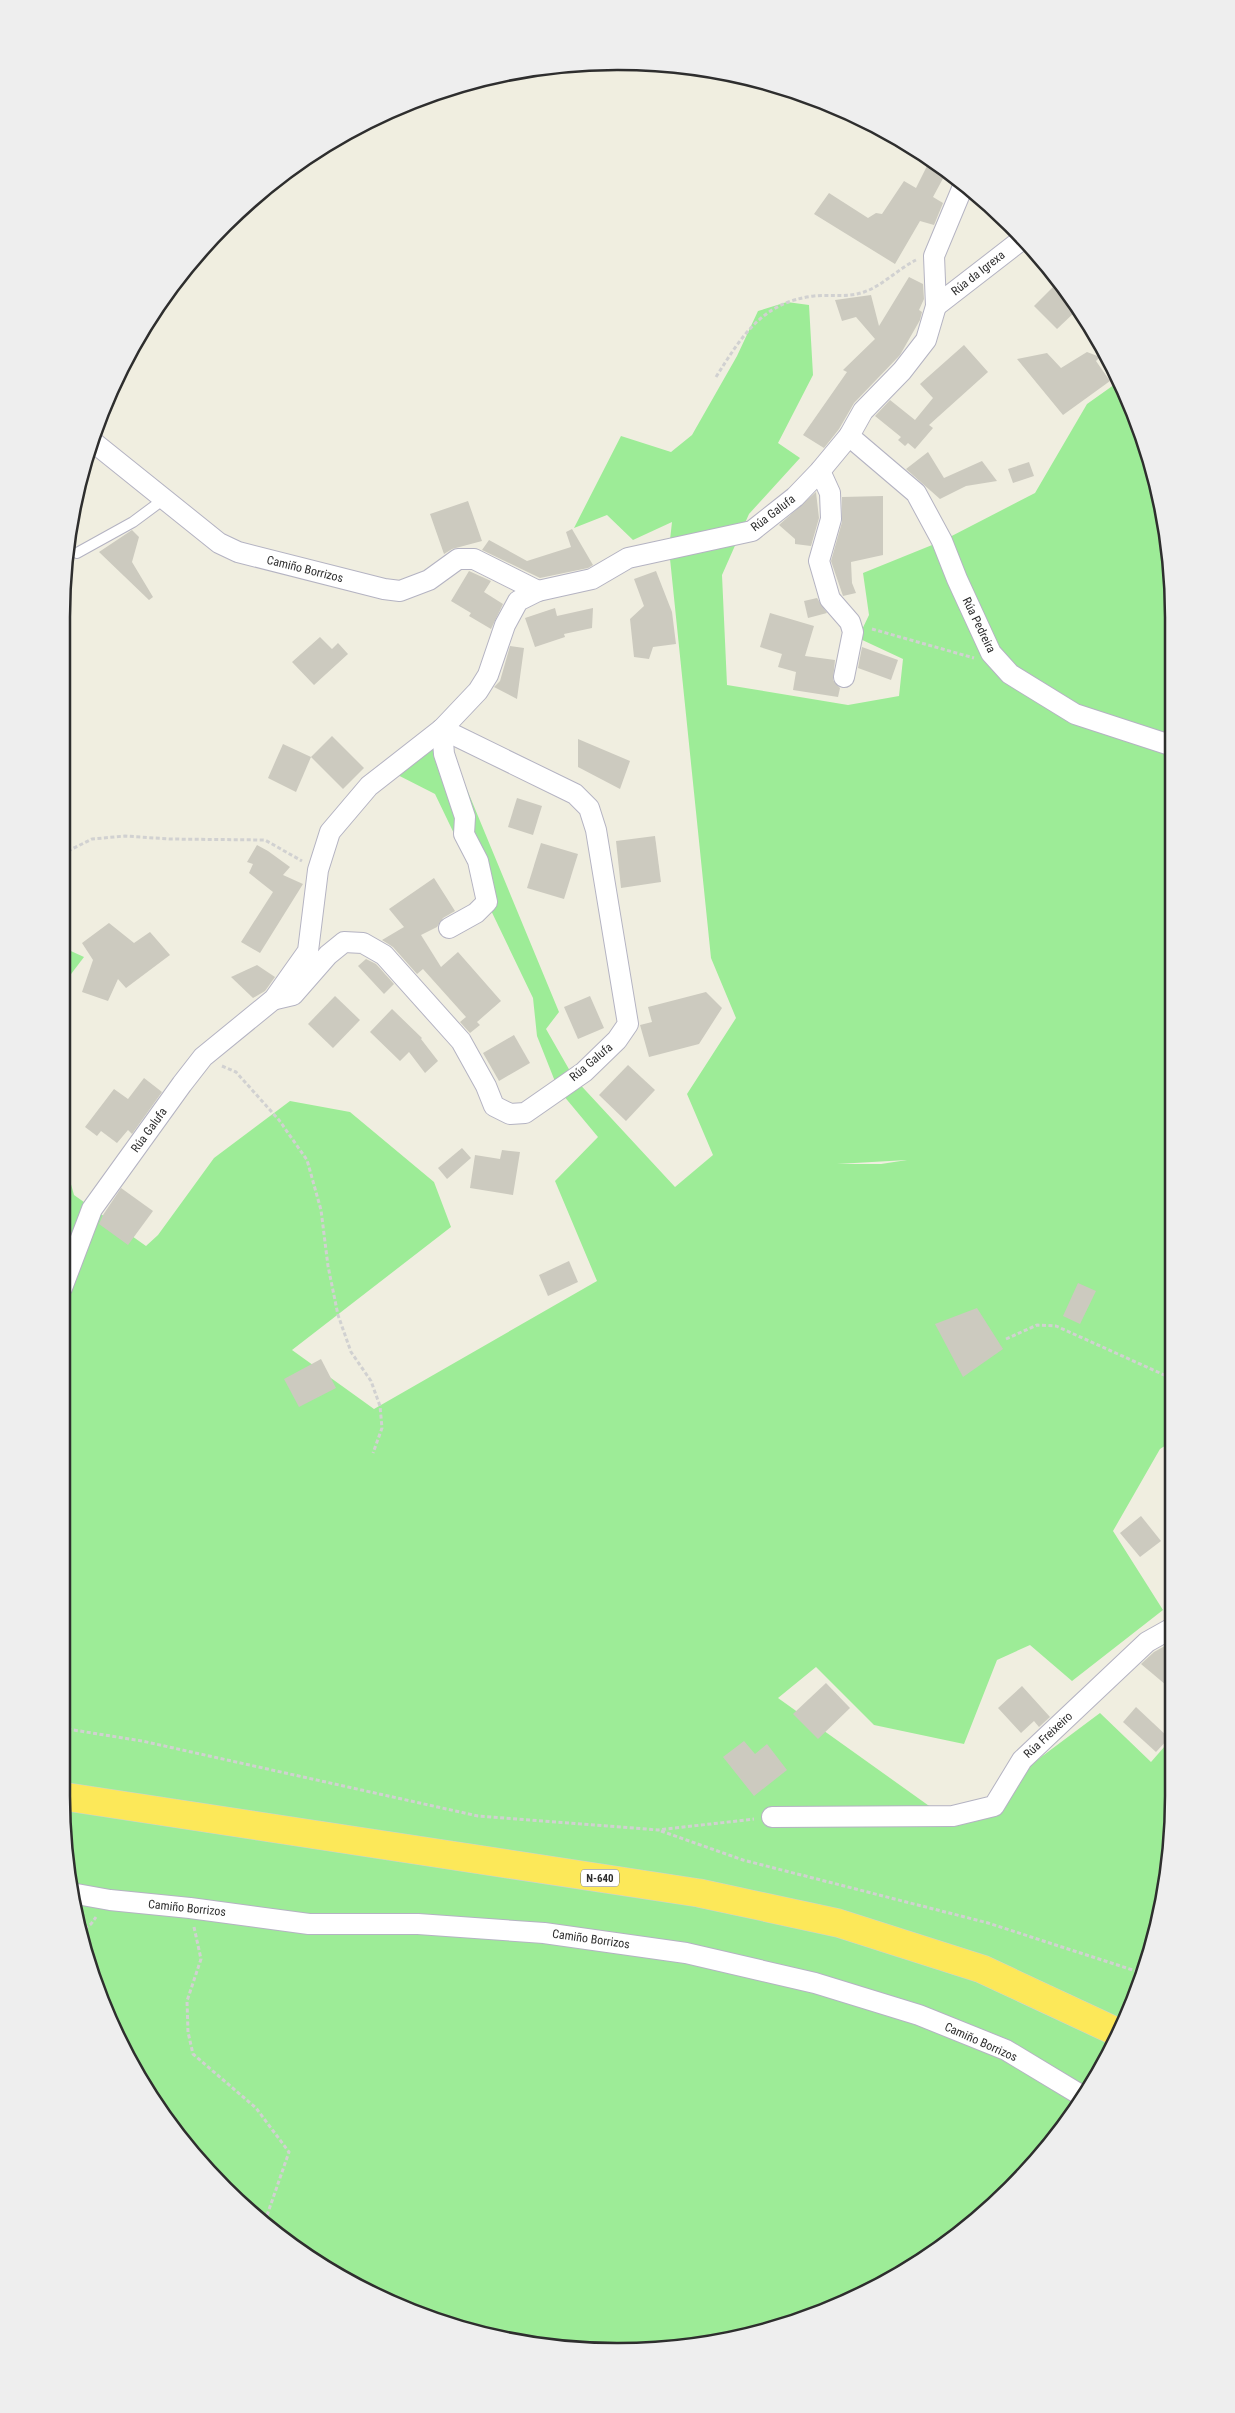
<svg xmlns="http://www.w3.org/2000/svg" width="1235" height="2413" viewBox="0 0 1235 2413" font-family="'Roboto Condensed',sans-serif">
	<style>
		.green { fill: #9dec97; fill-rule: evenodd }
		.building { fill: #cccabf }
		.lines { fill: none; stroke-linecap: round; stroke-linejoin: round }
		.service-casing { stroke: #b4b3c2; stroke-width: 12 }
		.minor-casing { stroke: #b4b3c2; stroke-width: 22 }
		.trunk-casing { stroke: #d1d1d1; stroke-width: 29 }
		.path { stroke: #d1d1d1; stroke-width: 3; stroke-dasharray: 4 2.5; stroke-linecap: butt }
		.service { stroke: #fff; stroke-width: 10 }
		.minor { stroke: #fff; stroke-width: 20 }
		.trunk { stroke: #fce859; stroke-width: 28 }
		.labels { text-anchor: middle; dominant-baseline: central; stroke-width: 4.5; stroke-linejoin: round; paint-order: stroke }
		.shield { fill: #fff; stroke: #6d6d6d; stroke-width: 1 }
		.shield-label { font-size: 11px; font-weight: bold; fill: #2e2e2e }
		.street-label { font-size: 12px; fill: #2e2e2e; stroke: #fff }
		.rim { fill: none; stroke: #2e2e2e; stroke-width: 2.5 }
	</style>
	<rect width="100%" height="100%" fill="#f0eee0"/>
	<g class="green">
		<path d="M787 302 809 305 813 375 778 443 800 458 749 514 722 575 727 685 848 705 899 696 903 659 858 638 869 615 863 573 942 541 1035 493 1087 404 1118 382 1132 405 1169 545 1171 1442 1160 1449 1113 1531 1163 1610 1072 1681 1030 1645 997 1660 964 1744 874 1725 816 1667 778 1698 953 1823 1100 1713 1151 1762 1172 1738 1173 1832 1155 1939 1117 2041 1080 2105 1011 2189 927 2258 863 2295 762 2333 690 2347 581 2351 509 2341 404 2309 309 2258 251 2214 176 2134 136 2073 91 1975 72 1904 61 1795 62 1152 74 1195 146 1246 158 1235 214 1158 290 1101 350 1112 434 1182 451 1227 292 1350 374 1409 597 1281 555 1181 598 1137 558 1089 537 1036 533 998 435 794 380 766 442 729 559 1012 546 1029 574 1078 675 1187 713 1155 687 1094 736 1018 711 958 669 549 672 522 633 540 607 515 574 528 621 436 671 452 692 435 737 356 758 311ZM907 1160 881 1164H836H837Z"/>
		<path d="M62 947 84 957 62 986Z"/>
	</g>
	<g class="building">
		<path d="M930 160 947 171 933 197 943 203 934 225 920 221 895 264 814 214 829 193 868 218 876 213 882 214 904 181 916 188Z"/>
		<path d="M909 277 923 284 924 299 919 310 922 312 920 320 900 355 854 403 839 429 824 448 803 435 847 372 843 370 875 339 856 317 842 321 835 300 871 295 879 326Z"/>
		<path d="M1055 285 1077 310 1057 329 1034 306Z"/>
		<path d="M964 345 988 372 929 425 933 428 915 449 908 443 905 446 898 440 901 437 875 416 890 400 915 420 933 398 920 384Z"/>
		<path d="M1087 352 1100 357 1096 361 1110 381 1063 415 1017 359 1047 353 1061 368Z"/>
		<path d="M928 452 944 478 982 461 997 481 966 486 940 499 906 469Z"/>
		<path d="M1029 462 1034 476 1013 483 1008 469Z"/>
		<path d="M816 492 819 518 811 546 795 544V539L779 525Z"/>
		<path d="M883 496V555L851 562 852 583 856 593 843 596 831 561 842 522V497Z"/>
		<path d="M468 501 482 541 452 549 444 554 430 514Z"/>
		<path d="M572 529 593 565 588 568 540 578 482 550 489 540 527 561 571 547 566 532Z"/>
		<path d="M132 530 139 537 132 562 153 597 149 600 99 552Z"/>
		<path d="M469 571 491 581 484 592 503 604 491 629 469 616 471 613 451 601Z"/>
		<path d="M656 571 672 612 676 644 653 647 649 659 634 657 630 619 644 606 634 579Z"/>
		<path d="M817 598 827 613 808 618 804 601Z"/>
		<path d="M555 608 557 616 593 608 592 628 564 634 565 637 535 647 525 618Z"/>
		<path d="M770 613 814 626 805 656 835 660 833 680 840 688 838 697 793 690 796 672 778 667 782 654 760 647Z"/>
		<path d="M320 637 332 649 338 643 348 654 314 685 292 662Z"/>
		<path d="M510 646 524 648 517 699 494 687 500 681Z"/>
		<path d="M862 647 898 660 891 680 858 668Z"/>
		<path d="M332 736 364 768 343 789 311 757Z"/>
		<path d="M578 739 630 761 620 789 578 767Z"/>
		<path d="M283 744 311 757 296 792 268 778Z"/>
		<path d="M517 798 542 806 533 835 508 827Z"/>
		<path d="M655 836 661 882 621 888 616 841Z"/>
		<path d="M541 843 578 854 564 899 527 888Z"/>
		<path d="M257 845 268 851 290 867 283 875 303 884 260 953 241 942 273 892 249 873 253 864 247 862Z"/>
		<path d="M434 878 455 911 443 918 437 927 421 935 441 967 458 952 501 1001 477 1022 480 1025 470 1033 460 1022 466 1017 423 969 417 974 393 947 382 940 404 927 389 909Z"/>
		<path d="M109 923 134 943 150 932 170 955 126 988 118 979 108 1001 82 992 93 960 82 943Z"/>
		<path d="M366 959 376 964 394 984 384 994 358 966Z"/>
		<path d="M257 965 275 977 265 991 253 998 231 977Z"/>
		<path d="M706 992 722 1008 699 1044 649 1057 640 1025 652 1022 648 1007Z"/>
		<path d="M335 996 360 1020 333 1048 308 1024Z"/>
		<path d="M590 996 604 1028 578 1039 564 1007Z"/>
		<path d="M392 1009 422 1038 421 1039 438 1061 425 1073 409 1052 400 1061 370 1032Z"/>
		<path d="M514 1035 530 1063 499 1081 483 1053Z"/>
		<path d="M628 1065 655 1090 626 1121 599 1095Z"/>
		<path d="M144 1078 162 1092 132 1134 128 1130 117 1143 101 1131 97 1136 85 1127 114 1089 128 1099Z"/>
		<path d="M462 1148 471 1158 447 1179 438 1168Z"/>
		<path d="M502 1150 520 1152 513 1195 470 1188 475 1155 500 1159Z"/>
		<path d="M121 1188 153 1211 128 1245 99 1224 103 1215Z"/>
		<path d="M569 1261 578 1282 548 1296 539 1275Z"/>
		<path d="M1078 1283 1096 1291 1080 1324 1063 1316Z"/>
		<path d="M977 1308 1003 1349 963 1377 935 1324Z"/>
		<path d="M321 1359 336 1388 299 1407 284 1379Z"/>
		<path d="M1141 1516 1161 1541 1140 1557 1120 1533Z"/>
		<path d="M1172 1642V1690L1141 1664 1154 1652Z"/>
		<path d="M826 1683 850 1708 818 1739 793 1714Z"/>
		<path d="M1022 1686 1050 1717 1039 1727 1034 1721 1021 1733 998 1708Z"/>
		<path d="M1136 1707 1169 1738 1156 1752 1123 1722Z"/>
		<path d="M744 1741 755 1754 767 1744 787 1770 754 1796 723 1757Z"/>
	</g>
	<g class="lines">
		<defs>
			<path id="service" d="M77 553 133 522 164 499"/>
			<g id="minor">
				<path d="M936 306 1020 241"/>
				<path d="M849 436 916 493 942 541 957 579 991 653 1010 674 1075 714 1170 745"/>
				<path d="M92 441 219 543 238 552 384 589 400 591 429 580 458 559H474L538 591"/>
				<path d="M820 471 830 493 831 519 819 561 830 599 850 622 853 632 844 677"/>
				<path d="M442 729 444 754 465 817 464 834 478 861 487 902 476 913 449 928"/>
				<path d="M276 999 293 995 328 955 344 942 363 943 384 955 461 1041 486 1086 494 1106 510 1114 525 1113 584 1072 617 1040 628 1024 596 830 589 808 575 794 442 729"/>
				<path d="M62 1288 92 1209 182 1084 203 1057 274 999 308 951 318 870 330 832 369 786 442 729 478 691 488 675 505 625 518 601 538 591 592 579 628 558 752 531 795 497 820 471 849 436 863 411 902 371 926 340 936 306 934 256 964 184"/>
				<path d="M772 1817 953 1816 994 1806 1022 1760 1147 1642 1172 1628"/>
				<path d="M71 1893 110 1900 190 1908 309 1924H418L544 1933 686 1953 815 1983 919 2015 1006 2050 1084 2097"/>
			</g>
			<path id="trunk" d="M61 1796 699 1893 838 1923 982 1969 1119 2033"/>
		</defs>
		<use href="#service" class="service-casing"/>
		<use href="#minor" class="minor-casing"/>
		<use href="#trunk" class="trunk-casing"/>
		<g class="path">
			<path d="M716 377C742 336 762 302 814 296 831 294 847 298 864 292 882 286 898 269 916 260"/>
			<path d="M872 629 974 658"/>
			<path d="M62 854 92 839 125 836 169 839 265 840 302 861"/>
			<path d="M222 1066 236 1072 279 1120 307 1160 321 1210 328 1266 338 1315 351 1352 371 1381 380 1406 382 1428 373 1453"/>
			<path d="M1006 1339 1037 1325 1056 1326 1171 1378"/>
			<path d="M61 1728 142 1741 478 1816 658 1830 754 1819"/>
			<path d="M661 1831 743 1860 988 1923 1142 1973"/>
			<path d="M194 1927 201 1959 187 2001 188 2032 193 2054 256 2108 289 2152 264 2224"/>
			<path d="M79 1932 91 1924 96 1917"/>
		</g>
		<use href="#service" class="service"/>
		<use href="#minor" class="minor"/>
		<use href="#trunk" class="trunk"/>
	</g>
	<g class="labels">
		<rect class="shield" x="581" y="1869.5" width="38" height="17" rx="4"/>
		<g class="shield-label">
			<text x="600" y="1878">N-640</text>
		</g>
		<g class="street-label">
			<text transform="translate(978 273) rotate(-38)">Rúa da Igrexa</text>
			<text transform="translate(773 513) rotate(-37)">Rúa Galufa</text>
			<text transform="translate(305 569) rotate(14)">Camiño Borrizos</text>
			<text transform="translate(979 625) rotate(64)">Rúa Pedreira</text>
			<text transform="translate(591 1062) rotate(-40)">Rúa Galufa</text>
			<text transform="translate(149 1130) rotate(-54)">Rúa Galufa</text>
			<text transform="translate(1048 1735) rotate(-43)">Rúa Freixeiro</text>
			<text transform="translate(187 1908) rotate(6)">Camiño Borrizos</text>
			<text transform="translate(591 1939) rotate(8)">Camiño Borrizos</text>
			<text transform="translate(981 2042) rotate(24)">Camiño Borrizos</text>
		</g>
	</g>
	<path d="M0 0H1235V2413H0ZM617 70H618A547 547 0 0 1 1165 617V1796A547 547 0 0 1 618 2343H617A547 547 0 0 1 70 1796V617A547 547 0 0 1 617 70Z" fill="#eee" fill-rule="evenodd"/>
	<path class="rim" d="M617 70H618A547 547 0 0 1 1165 617V1796A547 547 0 0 1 618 2343H617A547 547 0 0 1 70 1796V617A547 547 0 0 1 617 70Z"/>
</svg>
